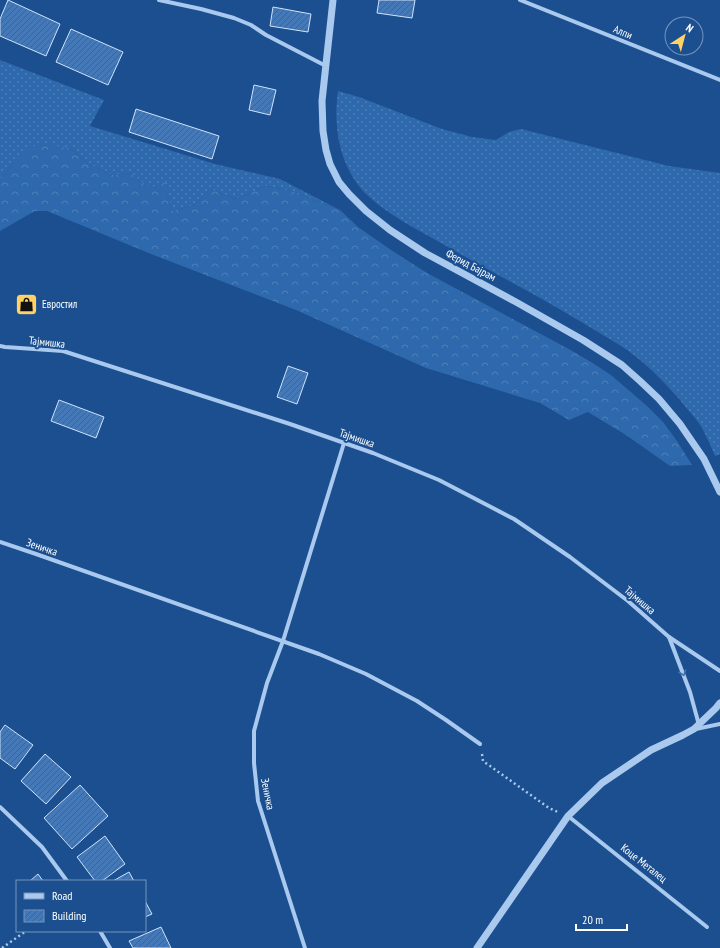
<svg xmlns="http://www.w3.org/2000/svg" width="720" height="948" viewBox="0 0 720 948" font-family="'PT Sans Narrow',sans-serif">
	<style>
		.grass { fill: url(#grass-dots) }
		.forest { fill: url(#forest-crowns) }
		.building { fill: url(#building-hatch); stroke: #cfe3fa }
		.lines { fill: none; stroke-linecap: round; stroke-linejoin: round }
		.path { stroke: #a9c9ee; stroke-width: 2.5; stroke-dasharray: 2 3; stroke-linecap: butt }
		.minor { stroke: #a9c9ee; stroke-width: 4 }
		.tertiary { stroke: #a9c9ee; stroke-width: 7 }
		.oneway { stroke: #4674ac }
		.labels { text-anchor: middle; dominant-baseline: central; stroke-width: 4; stroke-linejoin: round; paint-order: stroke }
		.street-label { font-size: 11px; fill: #fff; stroke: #1b4f8f }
		.poi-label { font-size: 11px; fill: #fff; stroke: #1b4f8f; text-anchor: start }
	</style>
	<defs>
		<pattern id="grass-dots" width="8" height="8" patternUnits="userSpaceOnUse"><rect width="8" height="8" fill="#2e69ad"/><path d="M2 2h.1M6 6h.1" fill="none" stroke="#4d80b9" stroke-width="1.8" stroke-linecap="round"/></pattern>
		<pattern id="forest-crowns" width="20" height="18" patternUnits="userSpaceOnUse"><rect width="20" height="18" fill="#2e69ad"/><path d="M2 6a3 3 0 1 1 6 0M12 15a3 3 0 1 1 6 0" fill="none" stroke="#4d80b9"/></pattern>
		<pattern id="building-hatch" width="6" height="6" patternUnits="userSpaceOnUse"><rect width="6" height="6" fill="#4478b7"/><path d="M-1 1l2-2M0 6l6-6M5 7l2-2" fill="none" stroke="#486282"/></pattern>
	</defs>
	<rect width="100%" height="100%" fill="#1b4f8f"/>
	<g class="grass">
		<path d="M0 60 104 100 90 126 215 164 280 179 340 210 291 191 266 186 236 199 210 189 194 205 173 211 167 194 141 182 132 173 112 175 91 165 71 149 13 163 0 181Z"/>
		<path d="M338 91 359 97 442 129 472 137 496 140 509 132 521 129 669 166 720 173V454L715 456C711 447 707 437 702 428 696 418 687 409 680 400 664 382 647 364 627 350 611 339 594 330 578 320 533 293 486 269 441 243 415 228 386 214 365 193 339 165 333 127 338 91Z"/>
	</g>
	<path class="forest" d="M43 143 71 149 91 165 112 175 132 173 141 182 152 187 167 182V194L173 211 194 205 210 189 236 199 266 186 291 191 340 210 358 227 391 250 427 273 567 348 591 362 611 375 647 406 663 422 677 441 692 465 670 466 626 435 588 412 569 420 540 403 426 368 296 310 151 254 47 211H35L0 231V181L13 163 31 147Z"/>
	<g class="building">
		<path d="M8 0 60 24 46 56 0 36V19Z"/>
		<path d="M379 0H415L412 18 377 13Z"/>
		<path d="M273 7 311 14 308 32 270 26Z"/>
		<path d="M71 29 123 52 108 85 56 62Z"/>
		<path d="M254 85 276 90 270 115 249 110Z"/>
		<path d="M136 109 219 136 212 159 129 132Z"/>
		<path d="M288 366 308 373 297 404 277 397Z"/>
		<path d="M59 400 104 417 96 438 51 421Z"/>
		<path d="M5 725 33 745 15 769 0 758V732Z"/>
		<path d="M45 754 71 777 46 804 21 781Z"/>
		<path d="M80 785 108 816 72 849 44 818Z"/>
		<path d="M105 836 125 864 102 881H95L77 857Z"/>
		<path d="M129 872 134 881H113Z"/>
		<path d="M38 874 43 881H30Z"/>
		<path d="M145 901 152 914 145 917Z"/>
		<path d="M161 927 171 948H133L129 941Z"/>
	</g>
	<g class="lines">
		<g class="path">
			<path d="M482 754 483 761 549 808 558 812"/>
			<path d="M2 948 26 931"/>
		</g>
		<g class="minor">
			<path d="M159 0 201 9 234 18 251 25 266 35 326 66"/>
			<path d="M520 0 720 80"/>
			<path d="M0 346 5 347 63 351 290 424 373 453 439 480 514 519 570 557 628 601 669 637 720 671"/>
			<path d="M0 542 36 554 319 654 366 674 417 701 446 720 480 744"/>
			<path d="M669 637 690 692 699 725"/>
			<path d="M696 729 720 724"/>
			<path d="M0 807 42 847 67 881"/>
			<path d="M568 816 707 927"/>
			<path d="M100 931 110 948"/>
			<path d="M305 948 258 801 254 763V731L267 683 283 641 344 443"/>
		</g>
		<g class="tertiary">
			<path d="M333 0 322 101 323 131 326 150 330 164 339 182 349 194 366 211 390 230 425 253 516 302 583 340 622 365 640 381 659 399 680 424 704 459 720 492"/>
			<path d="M477 948 568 816 602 783 651 750 683 735 694 729 716 708 720 703"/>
		</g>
	</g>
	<defs><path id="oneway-chevron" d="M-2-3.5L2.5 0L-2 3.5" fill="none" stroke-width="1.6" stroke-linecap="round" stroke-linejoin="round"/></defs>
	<use class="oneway" href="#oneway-chevron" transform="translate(683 673) rotate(71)"/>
	<defs>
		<symbol id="shop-square" viewBox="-11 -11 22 22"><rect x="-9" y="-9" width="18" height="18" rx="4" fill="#ffd166" stroke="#1b4f8f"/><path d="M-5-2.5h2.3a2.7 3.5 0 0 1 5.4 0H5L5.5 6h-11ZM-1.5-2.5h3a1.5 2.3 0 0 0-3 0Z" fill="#111"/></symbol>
	</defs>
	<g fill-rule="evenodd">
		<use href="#shop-square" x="14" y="292" width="25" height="25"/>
	</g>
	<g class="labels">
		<g class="street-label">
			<text transform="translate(623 32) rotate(22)">Алпи</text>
			<text transform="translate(471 265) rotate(28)">Ферид Бајрам</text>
			<text transform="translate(47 342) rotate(6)">Тајмишка</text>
			<text transform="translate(357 438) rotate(19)">Тајмишка</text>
			<text transform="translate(42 547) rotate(19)">Зеничка</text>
			<text transform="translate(640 600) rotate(40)">Тајмишка</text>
			<text transform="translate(268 794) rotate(79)">Зеничка</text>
			<text transform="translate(644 863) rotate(38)">Коце Металец</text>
		</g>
		<g class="poi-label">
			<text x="42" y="304">Евростил</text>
		</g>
	</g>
	<rect x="16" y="880" width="130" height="52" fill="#1b4f8f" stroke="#7695bc"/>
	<rect x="24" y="893" width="20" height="6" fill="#a9c9ee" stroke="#7695bc"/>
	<text x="52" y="900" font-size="12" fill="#ffffff">Road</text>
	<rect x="24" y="910" width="20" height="12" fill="url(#building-hatch)" stroke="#7695bc"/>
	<text x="52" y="920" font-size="12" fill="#ffffff">Building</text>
	<g transform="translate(684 36) rotate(36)"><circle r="19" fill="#1b4f8f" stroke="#7695bc"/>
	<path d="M0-3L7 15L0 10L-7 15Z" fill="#ffd166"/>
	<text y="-6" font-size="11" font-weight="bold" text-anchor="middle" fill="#ffffff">N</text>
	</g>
	<path d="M576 924v6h51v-6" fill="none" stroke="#ffffff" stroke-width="2"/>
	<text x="582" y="924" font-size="12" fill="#ffffff" stroke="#1b4f8f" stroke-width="3" paint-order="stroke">20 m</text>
</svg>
